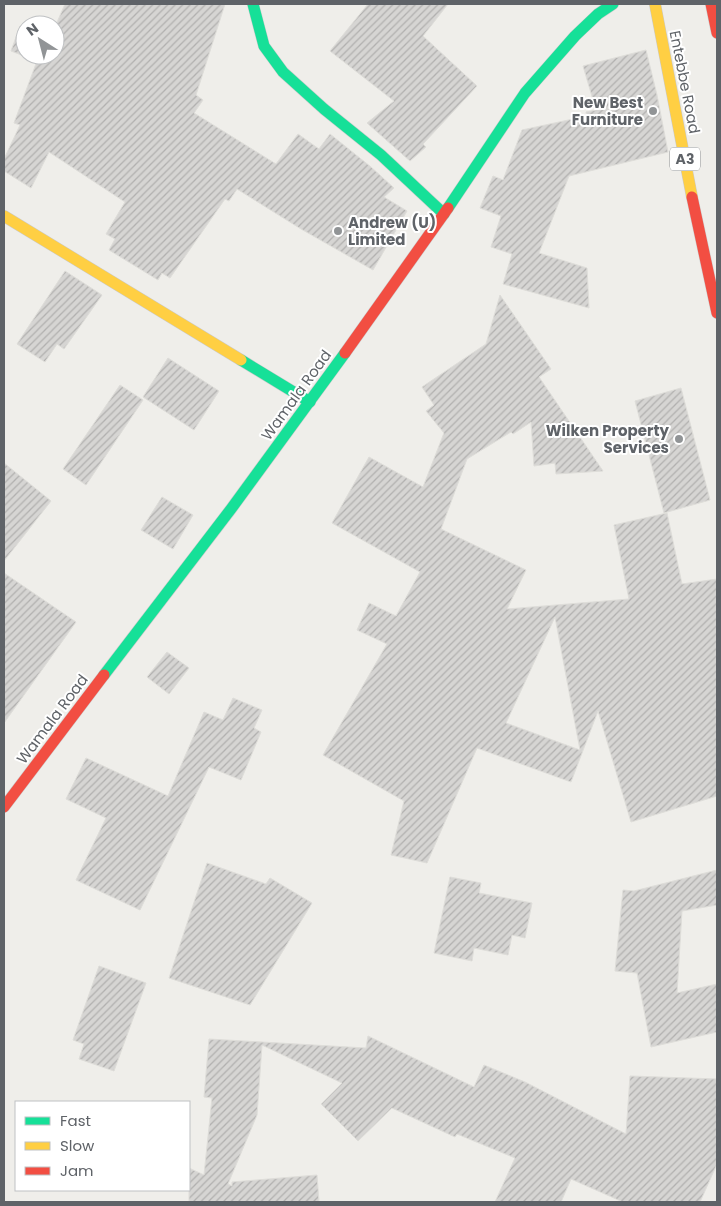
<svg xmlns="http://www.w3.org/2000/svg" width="721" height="1206" viewBox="0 0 721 1206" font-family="Poppins,sans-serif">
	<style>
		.building { fill: url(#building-hatch); stroke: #deddd9; fill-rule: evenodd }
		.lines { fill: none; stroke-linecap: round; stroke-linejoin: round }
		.fast-casing { stroke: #cacacb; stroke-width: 12 }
		.slow-casing { stroke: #cacacb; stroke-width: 12 }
		.jam-casing { stroke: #cacacb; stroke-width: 12 }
		.fast { stroke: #16e098; stroke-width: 11 }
		.slow { stroke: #ffcf43; stroke-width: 11 }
		.jam { stroke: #f24e42; stroke-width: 11 }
		.poi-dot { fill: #919496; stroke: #fff; stroke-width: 2 }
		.labels { text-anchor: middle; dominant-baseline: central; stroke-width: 4; stroke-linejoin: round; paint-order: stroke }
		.shield { fill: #fff; stroke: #8f9295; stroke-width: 1 }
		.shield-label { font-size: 14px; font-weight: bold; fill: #5f6368 }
		.street-label { font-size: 15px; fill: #5f6368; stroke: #fff }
		.poi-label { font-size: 15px; font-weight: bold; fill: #5f6368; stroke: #fff; text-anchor: end }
	</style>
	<defs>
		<pattern id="building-hatch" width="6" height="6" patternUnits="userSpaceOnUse" patternTransform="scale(1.25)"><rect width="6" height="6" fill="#d6d5d3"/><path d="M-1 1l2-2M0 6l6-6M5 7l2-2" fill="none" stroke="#b1b0af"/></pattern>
	</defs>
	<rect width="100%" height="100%" fill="#efeeea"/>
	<g class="building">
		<path d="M65 4H225L196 95 203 100 194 113 276 164 298 134 319 149 330 134 371 167 394 188 384 197 407 211 373 270 301 229 237 189 229 201 225 199 170 278 162 273 158 280 109 250 115 239 106 234 125 202 49 152 31 188 4 171V159L20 125 14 123 37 61 11 51 20 26 25 28V55H55V27Z"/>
		<path d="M368 4H448L423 36 477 86 423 144 426 147 410 161 367 123 394 101 330 51Z"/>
		<path d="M646 50 657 95 668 152 569 176 539 253 587 268 589 308 503 284 512 254 491 247 501 216 480 208 493 176 503 180 522 130 587 116 586 112 596 110 583 66Z"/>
		<path d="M65 271 102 295 64 349 57 344 45 362 17 344Z"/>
		<path d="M500 295 551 369 539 377 603 471 556 474 555 463 534 466 531 422 513 434 511 432 467 459 441 529 526 570 507 609 629 599 614 525 667 513 682 584 717 579V796L631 822 598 711 571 782 477 748 427 863 391 855 404 801 323 755 387 644 357 630 369 603 396 616 420 572 332 523 369 457 423 487 444 433 426 411 434 405 422 387 486 344ZM555 617 580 750 506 723Z"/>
		<path d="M168 358 219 391 194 430 143 397Z"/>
		<path d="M120 385 143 400 86 485 63 469Z"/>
		<path d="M681 388 710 500 664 513 635 401Z"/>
		<path d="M4 463 51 501 4 561Z"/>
		<path d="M162 497 193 515 173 549 141 530Z"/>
		<path d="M4 573 76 622 4 723Z"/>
		<path d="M167 652 189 668 169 694 147 677Z"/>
		<path d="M233 698 262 710 254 728 261 732 241 780 209 767 140 910 76 880 106 818 66 799 86 758 168 796 204 712 223 720Z"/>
		<path d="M207 863 266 884 270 878 312 903 250 1005 169 978Z"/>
		<path d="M717 870V905L682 911 677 993 717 984V1032L651 1047 637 973 615 971 623 890 634 891Z"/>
		<path d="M450 877 481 883 479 893 532 903 525 938 512 935 508 955 474 948 472 961 434 953Z"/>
		<path d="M99 966 146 983 114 1071 79 1059 84 1044 73 1040Z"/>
		<path d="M368 1036 474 1087 484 1065 525 1082 626 1134 630 1076 717 1079V1164L700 1202H623L571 1179 561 1202H495L515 1158 457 1134 455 1137 392 1108 358 1141 321 1104 342 1083 262 1045 257 1115 228 1184 232 1186V1182L317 1175 319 1202H189V1168L204 1175 212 1098 204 1097 209 1039 366 1048Z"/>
	</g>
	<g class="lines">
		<defs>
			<g id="fast">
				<path d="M253 4 264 46 283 72 324 109 381 155 444 214"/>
				<path d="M448 208 525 93 575 36 598 14 613 4"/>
				<path d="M241 360 310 402"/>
				<path d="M104 675 231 509 345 353"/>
			</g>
			<g id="slow">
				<path d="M655 4 692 197"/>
				<path d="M4 216 241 360"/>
			</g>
			<g id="jam">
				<path d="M711 4 717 33"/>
				<path d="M692 197 717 313"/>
				<path d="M345 353 448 208"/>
				<path d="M4 807 104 675"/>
			</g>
		</defs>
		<use href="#fast" class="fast-casing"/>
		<use href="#slow" class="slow-casing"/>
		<use href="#jam" class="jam-casing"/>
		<use href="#fast" class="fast"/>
		<use href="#slow" class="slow"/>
		<use href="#jam" class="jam"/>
	</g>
	<g class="poi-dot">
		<circle cx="653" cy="111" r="5"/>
		<circle cx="338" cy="231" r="5"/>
		<circle cx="679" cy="439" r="5"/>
	</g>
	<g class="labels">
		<rect class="shield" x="670" y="147.5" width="30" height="23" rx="4"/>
		<g class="shield-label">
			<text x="685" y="159">A3</text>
		</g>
		<g class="street-label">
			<text transform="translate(685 82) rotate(79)">Entebbe Road</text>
			<text transform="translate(296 395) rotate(-54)">Wamala Road</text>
			<text transform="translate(52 719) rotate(-53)">Wamala Road</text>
		</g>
		<g class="poi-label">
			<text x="643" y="102">New Best<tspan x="643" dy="17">Furniture</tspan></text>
			<text x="348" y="222" text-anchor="start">Andrew (U)<tspan x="348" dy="17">Limited</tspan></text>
			<text x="669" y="430">Wilken Property<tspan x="669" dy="17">Services</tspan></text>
		</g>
	</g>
	<rect width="721" height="1206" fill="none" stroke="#5f6368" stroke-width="10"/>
	<rect x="15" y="1101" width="175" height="90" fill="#ffffff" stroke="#bfc1c3"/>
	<rect x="25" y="1117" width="25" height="8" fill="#16e098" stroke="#bfc1c3"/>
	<text x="60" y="1126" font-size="15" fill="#5f6368">Fast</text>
	<rect x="25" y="1142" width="25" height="8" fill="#ffcf43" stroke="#bfc1c3"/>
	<text x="60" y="1151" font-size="15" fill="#5f6368">Slow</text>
	<rect x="25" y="1167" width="25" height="8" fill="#f24e42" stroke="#bfc1c3"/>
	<text x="60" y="1176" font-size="15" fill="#5f6368">Jam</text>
	<g transform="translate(40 40) rotate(324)"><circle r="24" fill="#ffffff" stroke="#bfc1c3"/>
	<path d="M0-4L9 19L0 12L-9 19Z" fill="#919496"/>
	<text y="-8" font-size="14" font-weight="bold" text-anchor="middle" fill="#5f6368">N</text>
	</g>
</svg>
